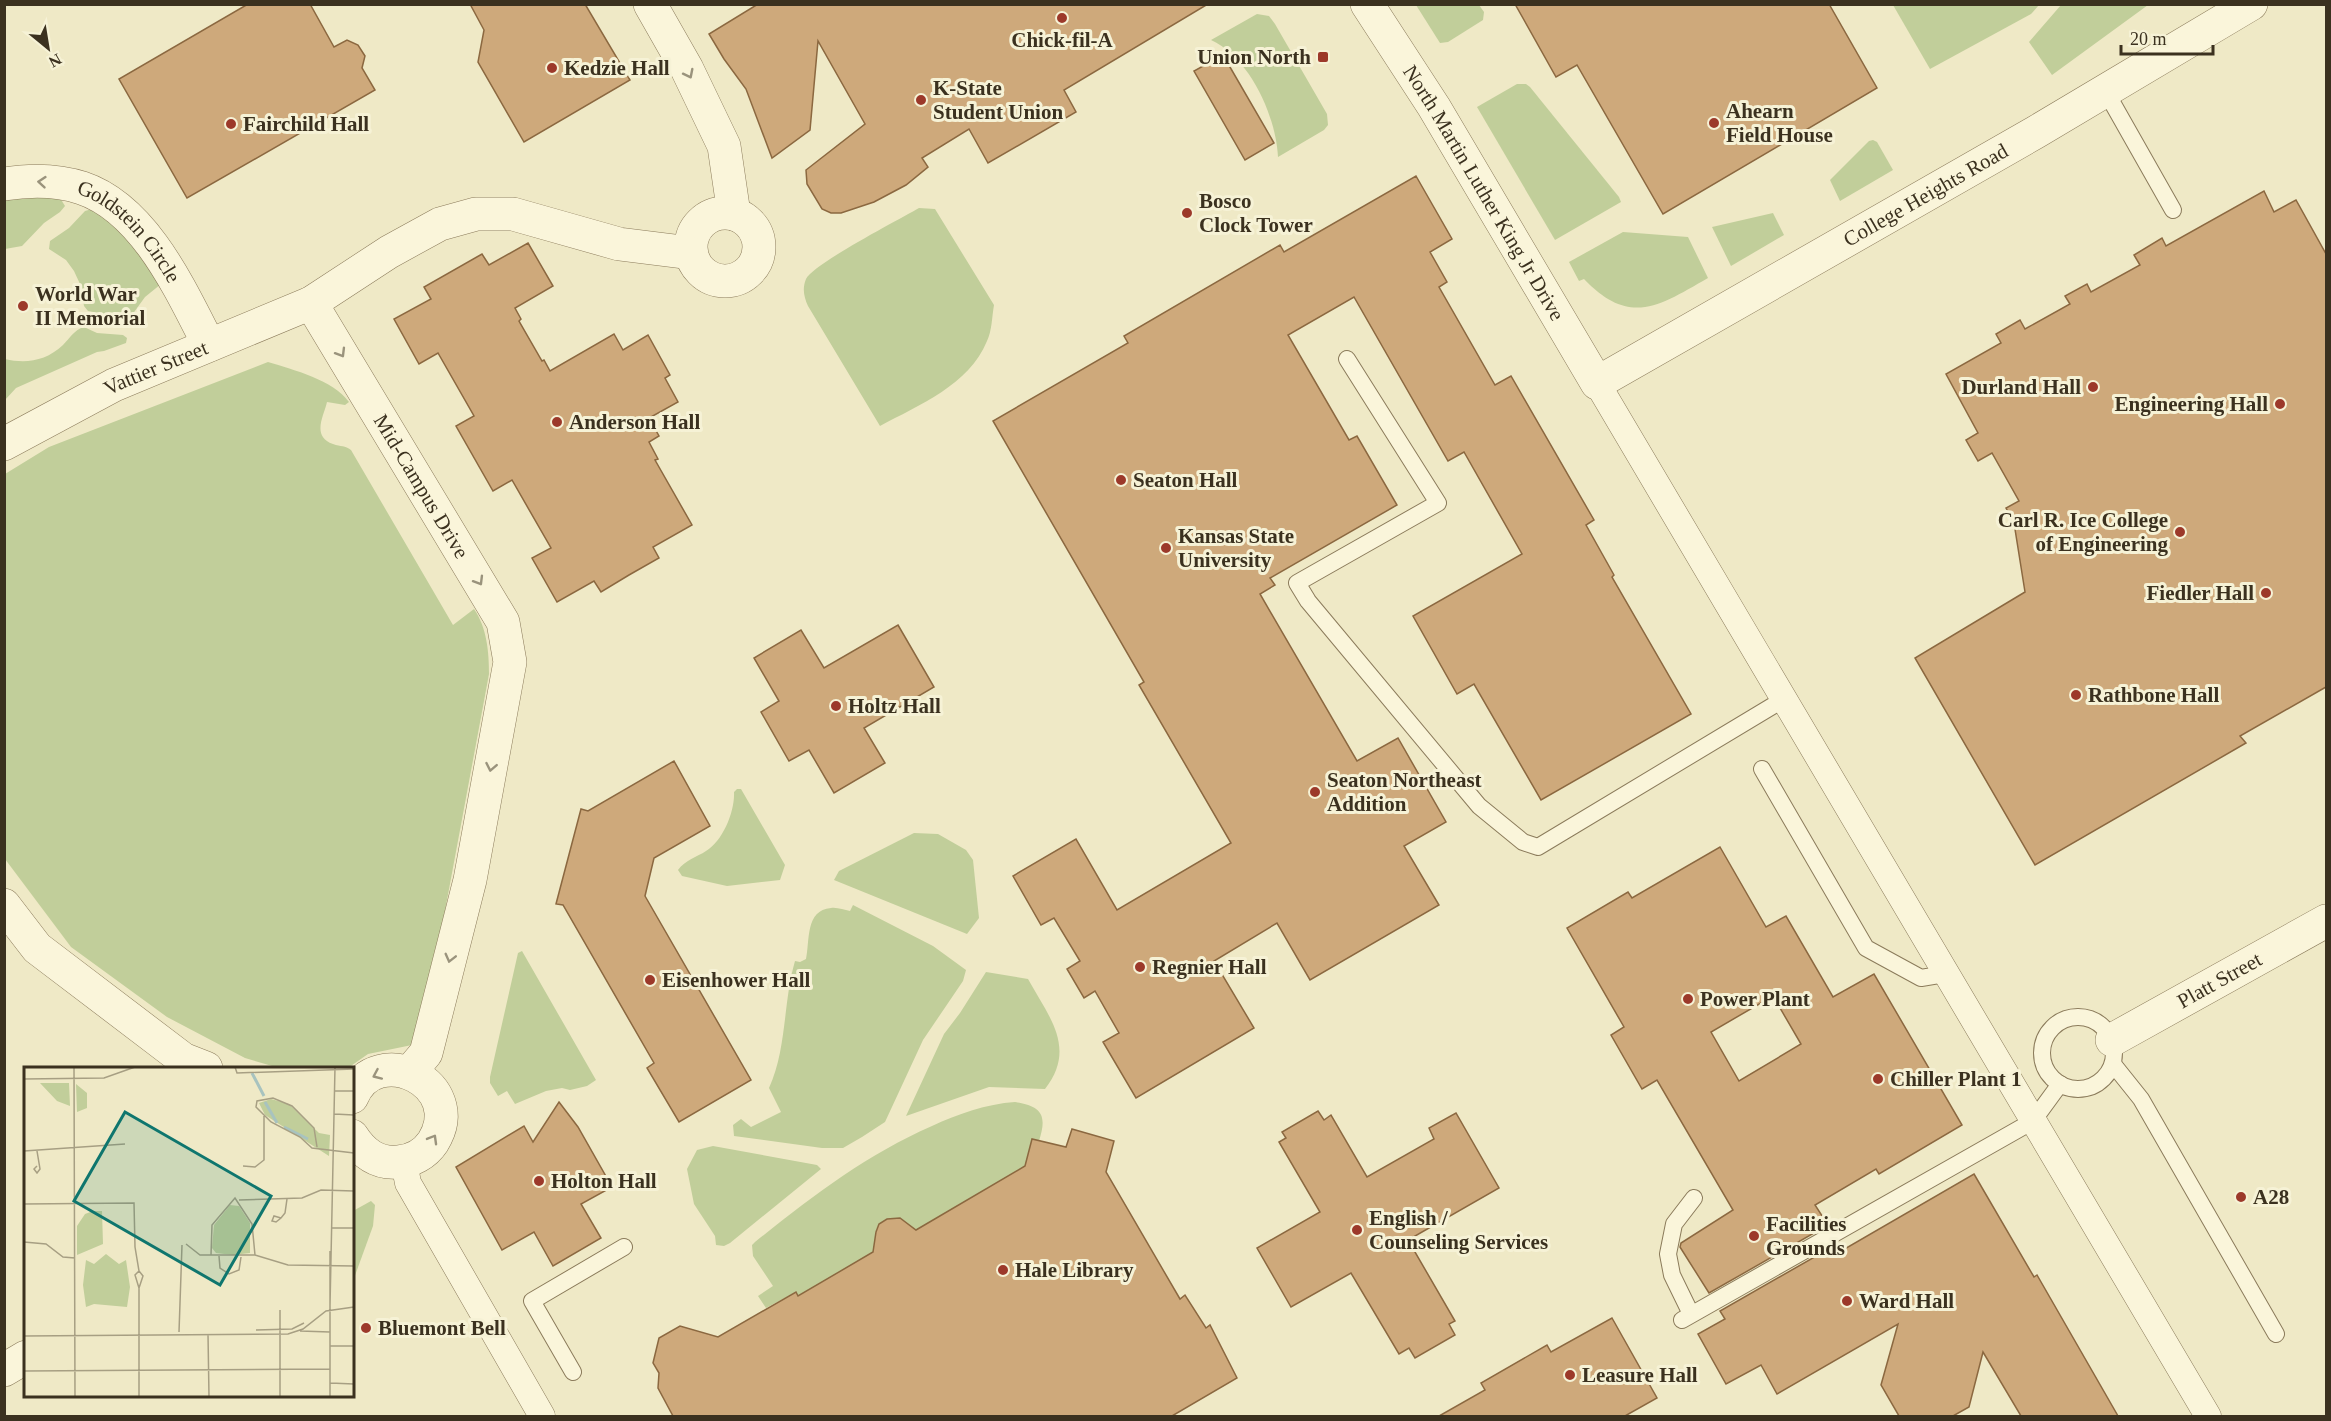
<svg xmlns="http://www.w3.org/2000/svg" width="2331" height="1421" viewBox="0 0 2331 1421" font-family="Georgia,serif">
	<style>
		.green { fill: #c1ce9a }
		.building { fill: #cea97b; stroke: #8b6840; stroke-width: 1.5; fill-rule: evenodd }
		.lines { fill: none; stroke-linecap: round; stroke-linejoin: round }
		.service-casing { stroke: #8b7b5b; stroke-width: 18 }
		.pedestrian-casing { stroke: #8b7b5b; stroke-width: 27 }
		.minor-casing { stroke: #8b7b5b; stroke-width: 34 }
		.service { stroke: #faf5da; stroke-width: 16 }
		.pedestrian { stroke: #faf5da; stroke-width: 26 }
		.minor { stroke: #faf5da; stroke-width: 33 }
		.oneway { stroke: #9a937c }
		.poi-dot { fill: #9c392a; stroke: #f6f2d6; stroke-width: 2 }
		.labels { text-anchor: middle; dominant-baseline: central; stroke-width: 6; stroke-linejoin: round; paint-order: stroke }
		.poi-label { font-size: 21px; font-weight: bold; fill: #3b311f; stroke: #f6f2d6; text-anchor: start }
		.street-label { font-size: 21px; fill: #3b311f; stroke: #f6f2d6 }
		.inset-river { fill: none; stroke: #a8c3bf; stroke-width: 3 }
		.inset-road { fill: none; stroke: #a79f83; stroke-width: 1.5 }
		.view { fill: #0f766e; fill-opacity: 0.15; stroke: #0f766e; stroke-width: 3 }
		.inset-edge { fill: none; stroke: #3b311f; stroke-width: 3 }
	</style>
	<rect width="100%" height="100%" fill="#efe9c6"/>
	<g class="green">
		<path d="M1416 5H1479L1484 12 1483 20 1448 42 1440 43Z"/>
		<path d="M1893 5H2039L2031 14 1930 69Z"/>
		<path d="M2061 5V4L2148 5 2052 75 2029 42Z"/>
		<path d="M1257 14 1269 16 1275 24 1327 114 1328 125 1324 130 1278 157C1276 116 1250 58 1211 40Z"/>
		<path d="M1517 84H1526L1530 87 1619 197 1621 202 1555 240 1477 107Z"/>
		<path d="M1873 140 1877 142 1893 170 1840 201 1830 180 1869 141Z"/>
		<path d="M4 197 60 198 65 206 60 212 44 223 22 246 5 249Z"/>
		<path d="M919 208 935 209 994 305C992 316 992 331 987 341 969 385 919 405 880 426L808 306C804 297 802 289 806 279 813 264 900 219 919 208Z"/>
		<path d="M92 209 126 233 161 284 145 297 132 315 124 318 88 311 84 306 80 284 74 271 66 260 49 249 50 241 69 228 85 211Z"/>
		<path d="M1773 213 1784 235 1731 266 1712 227Z"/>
		<path d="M1623 232 1688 237 1708 278C1659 306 1630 327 1584 279L1579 281 1569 262Z"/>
		<path d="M84 327 97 333 123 335 127 338 126 343 104 351 97 352 16 388 5 400V359C26 364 46 361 63 345 70 338 74 330 84 327Z"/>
		<path d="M268 362C294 370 333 380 349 402L345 405 327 402C324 416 311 436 333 444 341 447 345 445 351 450L453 625 474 609C487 628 489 652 489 674L423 1029 412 1045 368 1054 348 1068H279L245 1058 167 1017 71 947 5 859V474L49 447Z"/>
		<path d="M737 789H741L785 865 780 880 727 886 682 876 678 870C685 860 697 857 706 851 723 841 735 811 734 792Z"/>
		<path d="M914 833 938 834 966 850 973 860 979 918 967 934 834 880 839 871Z"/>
		<path d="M853 905 933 946 966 970 963 981 923 1040 885 1122 862 1137 843 1148H822L734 1136 733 1125 741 1119 751 1127 781 1112 769 1088C787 1049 783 1002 795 961L800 962 806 959C810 941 805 910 831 908 837 907 844 910 850 911Z"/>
		<path d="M522 951 596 1080 587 1086 570 1090 562 1088 546 1091 515 1104 507 1091 498 1096 490 1083V1077L518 953Z"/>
		<path d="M986 972 1028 979C1049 1017 1077 1048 1045 1089L989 1087 906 1116 944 1034 960 1013Z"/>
		<path d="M1015 1102C1043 1106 1047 1116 1039 1141L1032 1139 1025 1166 914 1231C897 1205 864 1223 879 1249L798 1296 796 1292 766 1308 758 1296 773 1286 753 1256 752 1245 755 1242C811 1197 866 1155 932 1126 958 1114 986 1104 1015 1102Z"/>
		<path d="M713 1146 817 1165 821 1169 730 1243 724 1246 716 1245 715 1236 694 1204 687 1169 697 1150Z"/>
		<path d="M371 1201 375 1205 373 1226 353 1281V1211Z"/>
	</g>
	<g class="building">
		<path d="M248 4H310L334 47 347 40 358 45 365 56 362 68 375 90 187 198 119 79Z"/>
		<path d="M470 4H585L630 80 524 142 478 62 484 30Z"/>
		<path d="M758 4H1208L1064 90 1076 112 988 163 969 129 922 158 928 167 906 185 874 202 841 213H831L822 209 807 184 806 170 865 124 818 41 810 130 772 158 746 89 724 59 709 34Z"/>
		<path d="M1515 4H1829L1877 88 1663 214 1577 65 1556 77Z"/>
		<path d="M1223 55 1274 143 1245 160 1194 71Z"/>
		<path d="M1416 176 1452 239 1430 252 1447 282 1439 287 1495 385 1511 376 1594 520 1586 525 1614 575 1612 577 1691 714 1541 800 1474 684 1457 694 1413 616 1522 554 1464 452 1448 461 1354 297 1288 335 1349 440 1357 436 1397 505 1270 578 1275 585 1260 594 1357 761 1398 738 1446 822 1404 846 1439 905 1310 980 1277 923 1214 961 1254 1028 1136 1098 1103 1042 1119 1033 1095 991 1084 998 1067 969 1080 961 1054 918 1041 925 1013 876 1076 839 1117 910 1231 843 1139 685 1144 682 993 421 1128 343 1124 336 1280 245 1284 252Z"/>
		<path d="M2264 191 2274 212 2296 200 2326 254V687L2240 736 2246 743 2035 865 1915 658 2025 592 2014 523 2006 508 2019 501 1992 453 1978 461 1966 440 1978 433 1946 374 2001 343 1996 334 2020 320 2025 329 2070 304 2065 296 2087 284 2091 292 2140 265 2134 255 2162 238 2166 246Z"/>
		<path d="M528 243 553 286 515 308 521 319 519 321 542 361 544 360 550 371 614 334 623 350 648 335 670 375 665 378 678 402 649 418 659 436 649 442 658 459 655 460 692 525 653 547 659 558 629 575 601 592 594 581 557 602 532 558 551 548 512 480 493 491 456 426 474 416 438 353 419 364 394 319 431 299 424 287 482 254 489 265Z"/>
		<path d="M898 625 934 687 864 728 885 763 834 793 809 750 789 761 761 712 779 701 754 658 801 630 824 668Z"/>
		<path d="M674 761 710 826 654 858 645 896 751 1080 679 1122 647 1068 654 1063 563 905 556 904 581 809 588 811Z"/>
		<path d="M1720 847 1766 927 1786 916 1833 997 1874 974 1962 1125 1879 1174 1876 1169 1815 1205 1828 1225 1709 1293 1680 1247 1681 1243 1733 1210 1657 1080 1642 1089 1611 1035 1624 1027 1567 928 1628 892 1632 898ZM1773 996 1801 1044 1739 1081 1711 1032Z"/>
		<path d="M559 1102 578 1127 612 1187 581 1204 601 1238 553 1266 534 1232 502 1250 456 1167 524 1126 533 1142Z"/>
		<path d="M1318 1111 1324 1120 1331 1115 1367 1177 1434 1139 1429 1128 1456 1113 1499 1188 1408 1240 1455 1321 1449 1324 1455 1335 1415 1358 1409 1348 1399 1354 1351 1273 1291 1307 1257 1248 1320 1212 1279 1142 1286 1138 1282 1132Z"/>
		<path d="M1072 1129 1114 1141 1106 1172 1180 1299 1185 1295 1206 1328 1210 1325 1237 1378 1172 1416H673L658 1388 659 1373 653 1363 659 1338 680 1326 718 1337 796 1292 798 1296 873 1252 876 1232 879 1224 887 1219 900 1218 916 1230 1025 1166 1032 1139 1066 1147Z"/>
		<path d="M1974 1174 2034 1277 2037 1275 2118 1416H2021L1983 1352 1969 1407 1953 1416H1899L1881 1385 1898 1324 1777 1394 1761 1365 1726 1384 1698 1334 1725 1319 1720 1311 1839 1243 1843 1250Z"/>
		<path d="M1612 1318 1657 1398 1625 1416H1439L1485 1390 1481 1383 1547 1345 1551 1352Z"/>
	</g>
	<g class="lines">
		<defs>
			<g id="service">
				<path d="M2105 90 2173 210"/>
				<path d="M1347 359 1438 503 1297 583 1308 601 1479 806 1523 842 1538 847 1784 699"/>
				<path d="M1762 769 1866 948 1921 978 1945 974"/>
				<circle cx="2078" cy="1053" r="36"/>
				<path d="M2113 1064 2141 1099 2276 1334"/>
				<path d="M1691 1314 1672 1275 1668 1254 1674 1224 1694 1198"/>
				<path d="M1682 1320 2033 1121 2060 1084"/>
				<path d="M573 1372 532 1301 624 1247"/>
			</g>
			<g id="pedestrian">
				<path d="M1597 383 2208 1416"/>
				<path d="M404 1162 408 1183 542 1416"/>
			</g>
			<g id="minor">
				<path d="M650 4 687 69 724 146 734 214"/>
				<path id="s1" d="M1367 4 1434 107 1597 383 2036 132 2251 4"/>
				<path id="s2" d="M4 184C29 180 58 180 82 188 145 209 181 291 209 345"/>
				<circle cx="725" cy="247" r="34"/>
				<path id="s3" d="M311 303 503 622 510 662 470 880 426 1053 410 1072"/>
				<path id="s4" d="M4 444 114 385 311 303 389 252 440 224 476 214H513L619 244 691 253"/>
				<path d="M4 905 37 948 183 1059 206 1068"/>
				<path id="s5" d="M2112 1040 2326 921"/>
				<path d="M352 1097C376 1039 469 1084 433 1142 425 1154 412 1161 398 1162 377 1164 363 1153 352 1136"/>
				<path d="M4 1370 26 1357"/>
			</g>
		</defs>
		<use href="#service" class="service-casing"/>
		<use href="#pedestrian" class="pedestrian-casing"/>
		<use href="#minor" class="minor-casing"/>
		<use href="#service" class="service"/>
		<use href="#pedestrian" class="pedestrian"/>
		<use href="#minor" class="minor"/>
	</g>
	<defs><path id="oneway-chevron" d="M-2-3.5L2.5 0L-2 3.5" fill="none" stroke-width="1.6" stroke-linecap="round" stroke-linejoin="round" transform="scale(1.5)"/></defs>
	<g class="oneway">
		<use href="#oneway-chevron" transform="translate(689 74) rotate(63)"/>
		<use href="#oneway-chevron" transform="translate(42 182) rotate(-175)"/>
		<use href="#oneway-chevron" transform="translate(341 353) rotate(59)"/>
		<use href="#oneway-chevron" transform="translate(479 581) rotate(59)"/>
		<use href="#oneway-chevron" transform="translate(491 767) rotate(101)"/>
		<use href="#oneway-chevron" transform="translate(450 958) rotate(104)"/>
		<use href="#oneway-chevron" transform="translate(377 1075) rotate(156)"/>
		<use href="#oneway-chevron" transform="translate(433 1139) rotate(-60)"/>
	</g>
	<g class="poi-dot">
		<circle cx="1062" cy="18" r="6"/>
		<rect x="1317" y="51" width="12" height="12" rx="3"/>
		<circle cx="552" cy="68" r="6"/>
		<circle cx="921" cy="100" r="6"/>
		<circle cx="1714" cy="123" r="6"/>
		<circle cx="231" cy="124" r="6"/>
		<circle cx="1187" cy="213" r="6"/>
		<circle cx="23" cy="306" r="6"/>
		<circle cx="2093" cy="387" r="6"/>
		<circle cx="2280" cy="404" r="6"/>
		<circle cx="557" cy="422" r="6"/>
		<circle cx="1121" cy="480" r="6"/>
		<circle cx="2180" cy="532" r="6"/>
		<circle cx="1166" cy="548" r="6"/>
		<circle cx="2266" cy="593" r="6"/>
		<circle cx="2076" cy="695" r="6"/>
		<circle cx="836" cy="706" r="6"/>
		<circle cx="1315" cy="792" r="6"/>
		<circle cx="1140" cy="967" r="6"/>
		<circle cx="650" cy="980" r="6"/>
		<circle cx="1688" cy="999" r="6"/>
		<circle cx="1878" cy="1079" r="6"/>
		<circle cx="539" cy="1181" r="6"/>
		<circle cx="2241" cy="1197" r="6"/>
		<circle cx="1357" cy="1230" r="6"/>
		<circle cx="1754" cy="1236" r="6"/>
		<circle cx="1003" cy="1270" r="6"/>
		<circle cx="1847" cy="1301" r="6"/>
		<circle cx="366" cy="1328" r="6"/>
		<circle cx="1570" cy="1375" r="6"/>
	</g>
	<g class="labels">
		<g class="poi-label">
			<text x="1062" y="40" text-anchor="middle">Chick-fil-A</text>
			<text x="1311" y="57" text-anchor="end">Union North</text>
			<text x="564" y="68">Kedzie Hall</text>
			<text x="933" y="88">K-State<tspan x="933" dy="24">Student Union</tspan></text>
			<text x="1726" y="111">Ahearn<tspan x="1726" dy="24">Field House</tspan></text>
			<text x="243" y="124">Fairchild Hall</text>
			<text x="1199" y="201">Bosco<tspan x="1199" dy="24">Clock Tower</tspan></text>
			<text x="35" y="294">World War<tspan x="35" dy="24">II Memorial</tspan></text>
			<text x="2081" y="387" text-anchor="end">Durland Hall</text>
			<text x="2268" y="404" text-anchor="end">Engineering Hall</text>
			<text x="569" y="422">Anderson Hall</text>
			<text x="1133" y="480">Seaton Hall</text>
			<text x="2168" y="520" text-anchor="end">Carl R. Ice College<tspan x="2168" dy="24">of Engineering</tspan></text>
			<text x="1178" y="536">Kansas State<tspan x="1178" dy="24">University</tspan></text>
			<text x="2254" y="593" text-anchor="end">Fiedler Hall</text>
			<text x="2088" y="695">Rathbone Hall</text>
			<text x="848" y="706">Holtz Hall</text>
			<text x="1327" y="780">Seaton Northeast<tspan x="1327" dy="24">Addition</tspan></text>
			<text x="1152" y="967">Regnier Hall</text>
			<text x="662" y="980">Eisenhower Hall</text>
			<text x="1700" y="999">Power Plant</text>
			<text x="1890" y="1079">Chiller Plant 1</text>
			<text x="551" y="1181">Holton Hall</text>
			<text x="2253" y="1197">A28</text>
			<text x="1369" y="1218">English /<tspan x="1369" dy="24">Counseling Services</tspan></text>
			<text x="1766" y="1224">Facilities<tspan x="1766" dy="24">Grounds</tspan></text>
			<text x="1015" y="1270">Hale Library</text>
			<text x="1859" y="1301">Ward Hall</text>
			<text x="378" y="1328">Bluemont Bell</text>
			<text x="1582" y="1375">Leasure Hall</text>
		</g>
		<g class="street-label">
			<text stroke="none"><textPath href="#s1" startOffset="222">North Martin Luther King Jr Drive</textPath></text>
			<text stroke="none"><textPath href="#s1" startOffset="822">College Heights Road</textPath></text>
			<text stroke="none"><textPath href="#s2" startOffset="144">Goldstein Circle</textPath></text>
			<text stroke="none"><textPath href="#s4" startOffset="170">Vattier Street</textPath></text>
			<text stroke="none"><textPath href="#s3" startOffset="214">Mid-Campus Drive</textPath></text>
			<text stroke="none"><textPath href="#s5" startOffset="123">Platt Street</textPath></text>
		</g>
	</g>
	<g transform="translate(24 1067)">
		<rect width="330" height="330" fill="#efe9c6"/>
		<path d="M16 16H45L46 39 33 34ZM52 17 63 26V41L53 45ZM247 32 265 37 295 66 306 68 305 89 241 48 235 36ZM206 138 215 139 226 156V186L209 188 192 186 188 181 190 158ZM69 144H78L79 177 53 188V159L61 147ZM82 187 95 197 102 193 106 220 103 240 70 237 62 240 59 218 62 193 70 197Z" fill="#c1ce9a"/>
		<path class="inset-river" d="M228 6 240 29M241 35 253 56M260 60 284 72"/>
		<path class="inset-road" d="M50 0 51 330M211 0 213 6 330 2M0 12 80 11 111 0M310 24H330M310 47 330 48M293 80 290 61 268 39 249 31 233 34 232 40 247 55 276 70 288 81 330 86M0 84 101 77M13 84 16 102 13 106 10 102 13 99M219 99 231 100 240 93V49M215 133 278 131 297 123 330 124M0 137 110 136 111 180 115 204 119 209 115 221M257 151 250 149 248 154 252 155 257 151 261 146 263 132M308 161H330M0 175 22 177 39 190 51 191M162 177 176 188H231L264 198 330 199M187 188 188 158 211 131 228 157 231 188M195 189 196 201 205 207 215 203 217 190M115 204 111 208 115 221V330M306 239 311 0M232 263 268 262 280 256M276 264 306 265M155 265 158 178M184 267 185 330M0 269 264 267 279 262 302 244 330 240M306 279H330M0 304 306 302M306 316 330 317M256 330V243M306 330V184"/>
		<path class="view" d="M101 45 247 129 196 218 50 134Z"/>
		<rect width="330" height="330" class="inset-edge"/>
	</g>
	<rect width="2331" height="1421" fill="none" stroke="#3b311f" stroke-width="12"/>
	<g transform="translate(48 48) rotate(150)" stroke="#f6f2d6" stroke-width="4.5" paint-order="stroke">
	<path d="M0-4.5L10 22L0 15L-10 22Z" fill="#3b311f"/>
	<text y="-9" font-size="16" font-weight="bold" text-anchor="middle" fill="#3b311f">N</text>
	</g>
	<path d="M2121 45v9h92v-9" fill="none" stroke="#3b311f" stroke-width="3"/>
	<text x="2130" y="45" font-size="18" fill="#3b311f" stroke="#f6f2d6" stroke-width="4.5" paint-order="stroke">20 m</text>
</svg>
